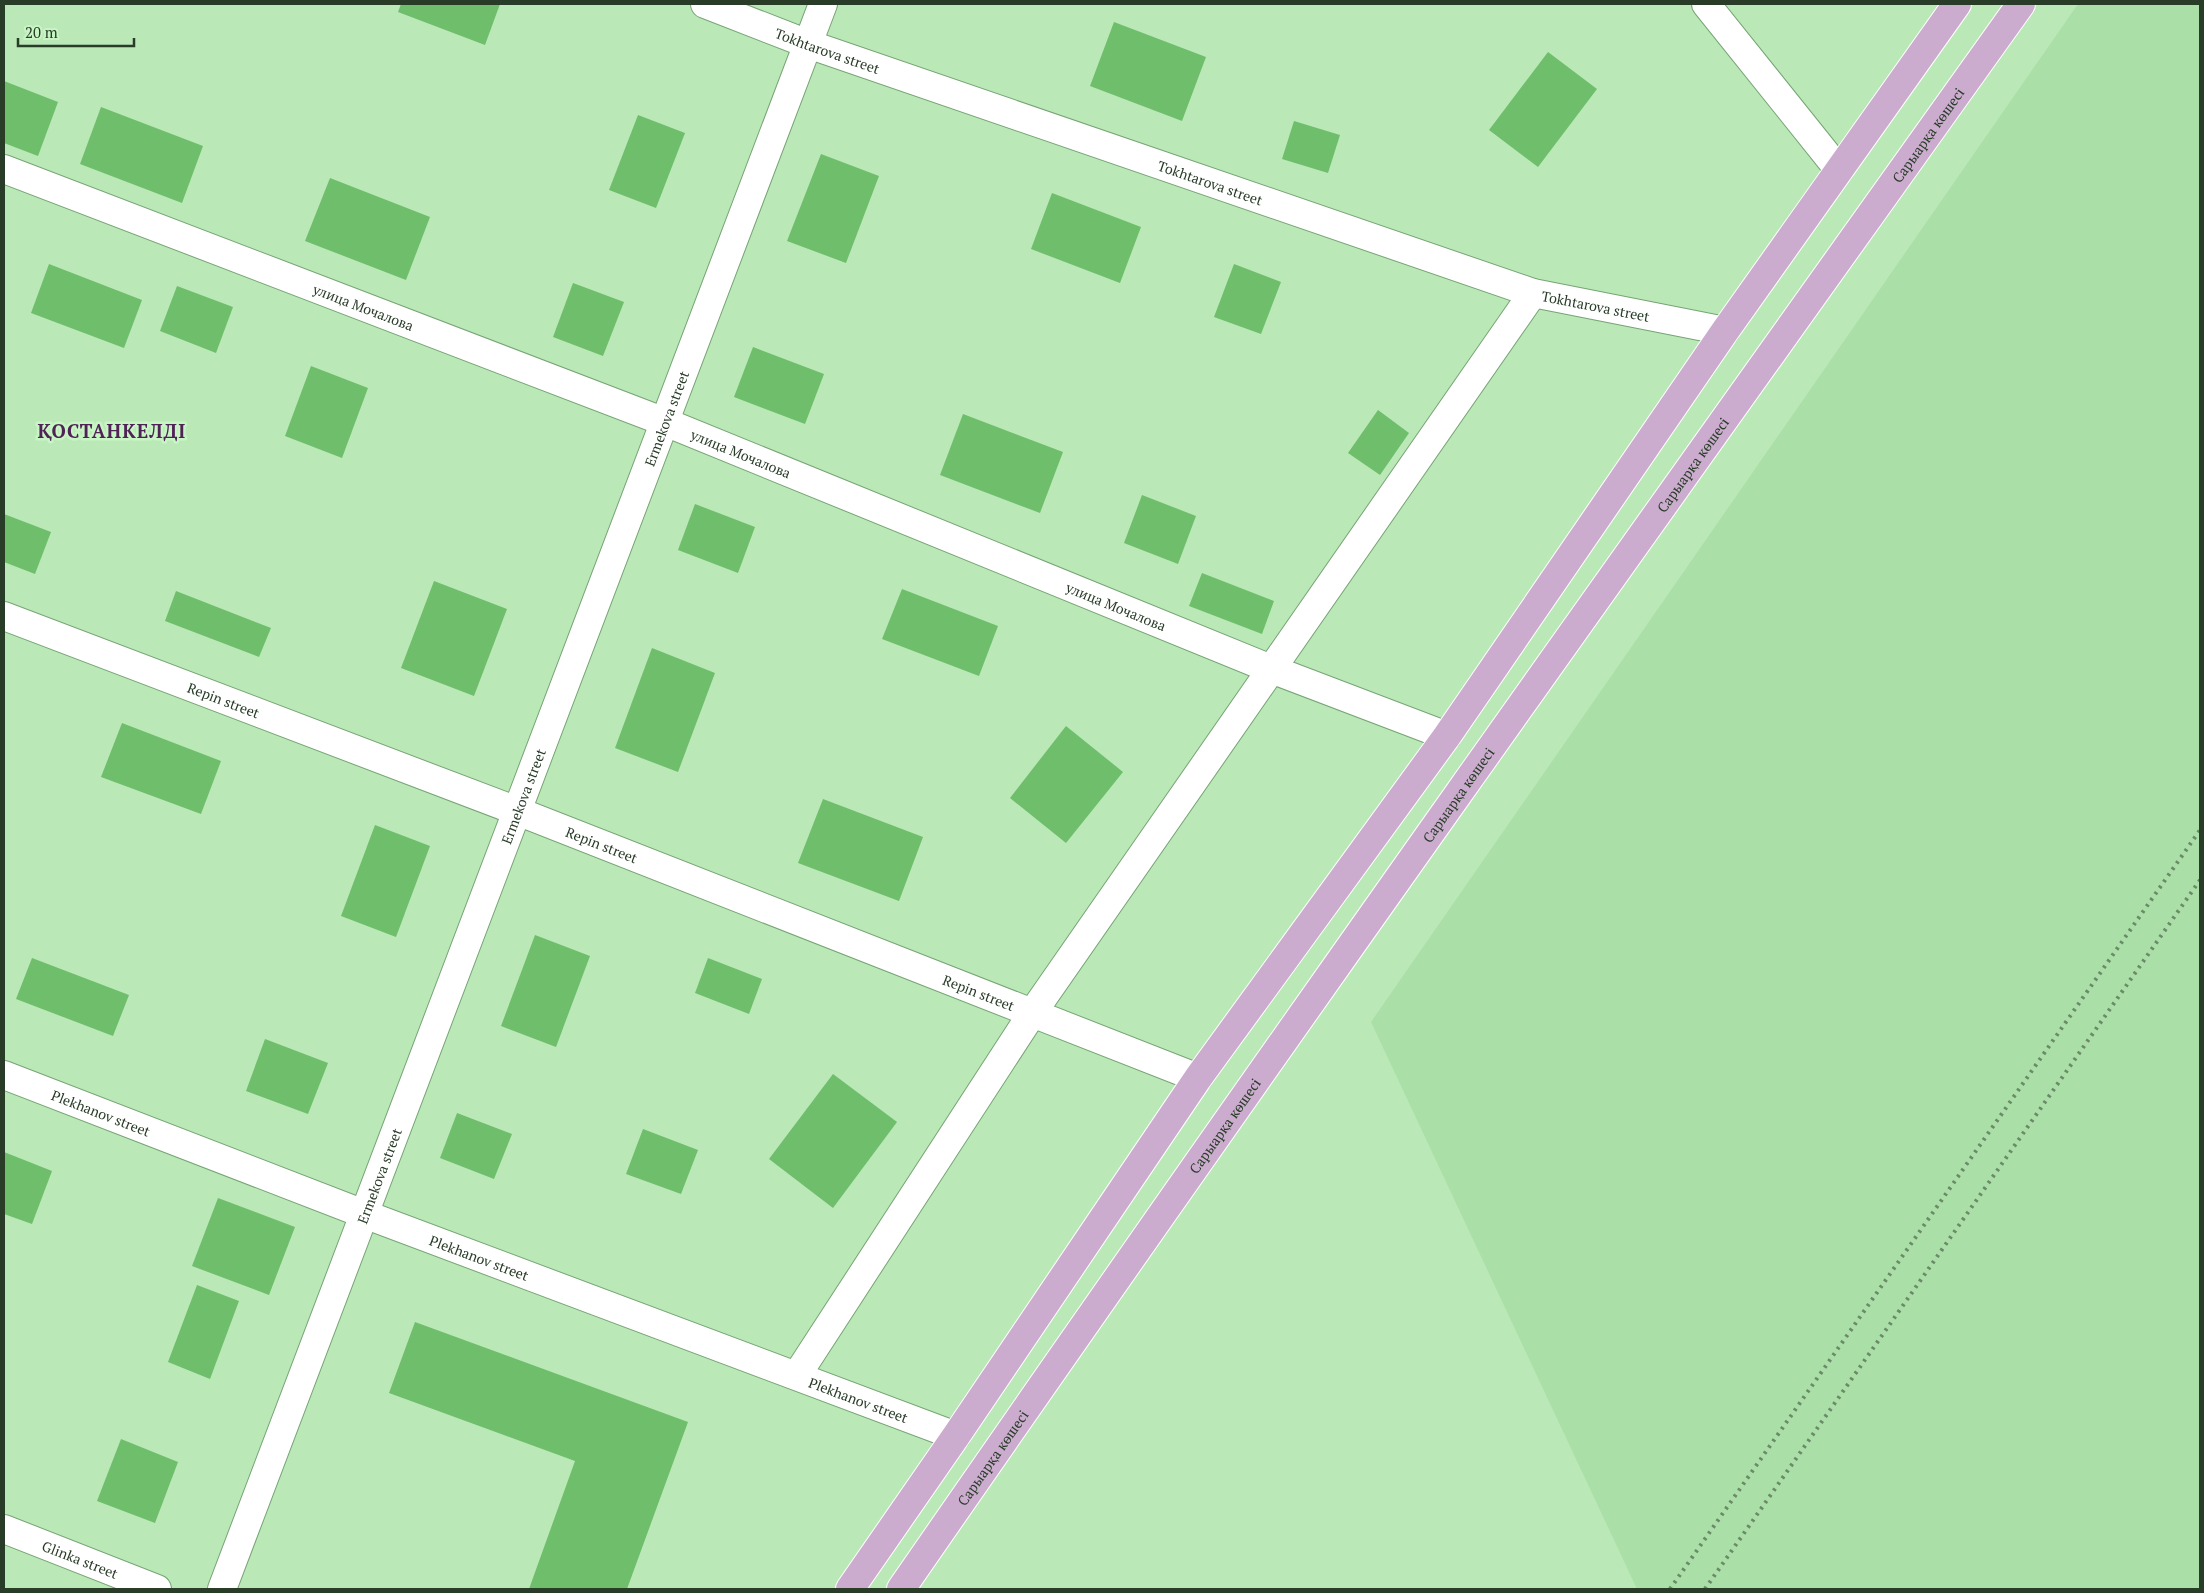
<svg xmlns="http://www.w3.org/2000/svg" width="2204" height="1593" viewBox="0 0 2204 1593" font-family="'PT Serif',serif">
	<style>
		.built { fill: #aadfa7 }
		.building { fill: #6ebe6b }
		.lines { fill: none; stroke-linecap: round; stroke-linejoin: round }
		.minor-casing { stroke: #77a475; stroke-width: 30 }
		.primary-casing { stroke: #fff; stroke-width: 30 }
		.minor { stroke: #fff; stroke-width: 28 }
		.primary { stroke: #cbacce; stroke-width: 28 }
		.rail { stroke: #6a8a68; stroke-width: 4; stroke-dasharray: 2.5 5; stroke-linecap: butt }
		.labels { text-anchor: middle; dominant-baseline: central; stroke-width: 5; stroke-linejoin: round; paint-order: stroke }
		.street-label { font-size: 14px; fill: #293c28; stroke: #c7f6c4 }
		.district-label { font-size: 19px; font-weight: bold; letter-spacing: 1px; fill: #502356; stroke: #c7f6c4 }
	</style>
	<rect width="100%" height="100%" fill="#bae9b7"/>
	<path class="built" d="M2078 4H2200V1589H1637L1371 1022Z"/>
	<g class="building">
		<path d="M401 4H500L485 45 398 12Z"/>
		<path d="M1114 22 1206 57 1182 121 1090 86Z"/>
		<path d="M1548 52 1597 89 1538 167 1489 130Z"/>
		<path d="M4 81 58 102 38 156 4 143Z"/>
		<path d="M101 107 203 146 182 203 80 164Z"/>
		<path d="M638 115 685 133 656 208 609 190Z"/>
		<path d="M1294 121 1340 135 1328 173 1282 159Z"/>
		<path d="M821 154 879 176 846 263 787 241Z"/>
		<path d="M330 178 430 217 406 280 305 241Z"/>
		<path d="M1052 193 1141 227 1120 283 1031 249Z"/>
		<path d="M49 264 142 300 124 348 31 313Z"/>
		<path d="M1234 264 1281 282 1261 334 1214 317Z"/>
		<path d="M573 283 624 302 603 356 553 337Z"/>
		<path d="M177 286 233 307 216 353 160 331Z"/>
		<path d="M753 347 824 374 805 424 734 397Z"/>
		<path d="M311 366 368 388 342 458 285 436Z"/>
		<path d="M1378 410 1409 433 1380 475 1348 453Z"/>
		<path d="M963 414 1063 452 1040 513 940 475Z"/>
		<path d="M1142 495 1196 516 1178 564 1124 543Z"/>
		<path d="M695 504 755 527 738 573 678 550Z"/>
		<path d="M4 514 51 532 35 574 4 562Z"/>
		<path d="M1202 573 1274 601 1262 634 1189 606Z"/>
		<path d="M434 581 507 609 474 696 401 668Z"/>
		<path d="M902 589 998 626 979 676 882 639Z"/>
		<path d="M176 591 271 628 259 657 165 621Z"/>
		<path d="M652 648 715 673 678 772 615 748Z"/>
		<path d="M122 723 221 761 201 814 101 777Z"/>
		<path d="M1066 726 1123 772 1066 843 1010 798Z"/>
		<path d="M823 799 923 837 899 901 798 863Z"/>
		<path d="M375 825 430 846 396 937 341 916Z"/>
		<path d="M535 935 590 956 556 1047 501 1026Z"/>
		<path d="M32 958 129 995 113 1036 16 999Z"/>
		<path d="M708 958 762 979 749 1014 695 993Z"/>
		<path d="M265 1039 328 1063 308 1114 246 1091Z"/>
		<path d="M833 1074 897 1122 833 1208 769 1159Z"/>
		<path d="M457 1113 512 1134 494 1179 440 1158Z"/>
		<path d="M643 1129 698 1150 681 1194 626 1174Z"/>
		<path d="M4 1152 52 1171 32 1224 4 1214Z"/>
		<path d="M218 1198 295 1227 269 1295 192 1266Z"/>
		<path d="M197 1285 239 1301 210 1379 168 1362Z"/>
		<path d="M415 1322 688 1422 627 1589H529L575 1461 389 1393Z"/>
		<path d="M121 1439 178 1462 155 1523 97 1501Z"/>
	</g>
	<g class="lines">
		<defs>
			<g id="minor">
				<path id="s1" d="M705 4 808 44 1533 293 1725 331"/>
				<path d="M1706 4 1839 170"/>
				<path id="s2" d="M4 169 665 422 1271 669 1447 736"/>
				<path id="s3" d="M4 616 517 811 1198 1078"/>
				<path id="s4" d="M4 1075 364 1214 956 1436"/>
				<path d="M797 1375 1033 1012 1533 293"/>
				<path id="s5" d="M4 1529 157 1589"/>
				<path id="s6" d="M222 1589 823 4"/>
			</g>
			<g id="primary">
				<path d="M850 1589 956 1436 1198 1078 1447 736 1725 331 1957 4"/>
				<path id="s7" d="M901 1589C1269 1057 1645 530 2021 4"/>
			</g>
		</defs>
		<use href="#minor" class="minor-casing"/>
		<use href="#primary" class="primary-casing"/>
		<use href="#minor" class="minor"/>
		<use href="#primary" class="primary"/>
		<g class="rail">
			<path d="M1670 1589 2200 830"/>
			<path d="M1705 1589 2200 880"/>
		</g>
	</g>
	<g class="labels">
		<g class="street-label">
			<text stroke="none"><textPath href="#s1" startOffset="131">Tokhtarova street</textPath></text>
			<text stroke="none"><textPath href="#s7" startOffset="1780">Сарыарқа көшесі</textPath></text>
			<text stroke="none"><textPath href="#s1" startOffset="536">Tokhtarova street</textPath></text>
			<text stroke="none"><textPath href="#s1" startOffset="941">Tokhtarova street</textPath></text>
			<text stroke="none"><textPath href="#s2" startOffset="385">улица Мочалова</textPath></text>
			<text stroke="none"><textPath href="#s6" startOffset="1252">Ermekova street</textPath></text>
			<text stroke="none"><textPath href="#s2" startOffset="790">улица Мочалова</textPath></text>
			<text stroke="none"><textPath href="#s7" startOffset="1375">Сарыарқа көшесі</textPath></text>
			<text stroke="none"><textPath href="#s2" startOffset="1195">улица Мочалова</textPath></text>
			<text stroke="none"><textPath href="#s3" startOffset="235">Repin street</textPath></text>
			<text stroke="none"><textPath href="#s7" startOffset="970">Сарыарқа көшесі</textPath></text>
			<text stroke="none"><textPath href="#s6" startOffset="848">Ermekova street</textPath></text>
			<text stroke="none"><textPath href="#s3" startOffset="640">Repin street</textPath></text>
			<text stroke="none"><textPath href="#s3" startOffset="1045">Repin street</textPath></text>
			<text stroke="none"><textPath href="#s4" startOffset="104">Plekhanov street</textPath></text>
			<text stroke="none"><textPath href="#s7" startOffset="565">Сарыарқа көшесі</textPath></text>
			<text stroke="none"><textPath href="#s6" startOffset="442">Ermekova street</textPath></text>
			<text stroke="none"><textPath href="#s4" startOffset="509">Plekhanov street</textPath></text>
			<text stroke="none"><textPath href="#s4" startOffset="914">Plekhanov street</textPath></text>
			<text stroke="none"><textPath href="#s7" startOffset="160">Сарыарқа көшесі</textPath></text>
			<text stroke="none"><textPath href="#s5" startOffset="82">Glinka street</textPath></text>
		</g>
		<g class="district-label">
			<text x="112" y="430">ҚОСТАНКЕЛДІ</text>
		</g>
	</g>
	<rect width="2204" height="1593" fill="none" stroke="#293c28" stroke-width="10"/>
	<path d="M18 38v8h116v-8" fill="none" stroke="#293c28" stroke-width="2.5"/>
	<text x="25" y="38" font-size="15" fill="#293c28" stroke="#c7f6c4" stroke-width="4" paint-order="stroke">20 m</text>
</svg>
